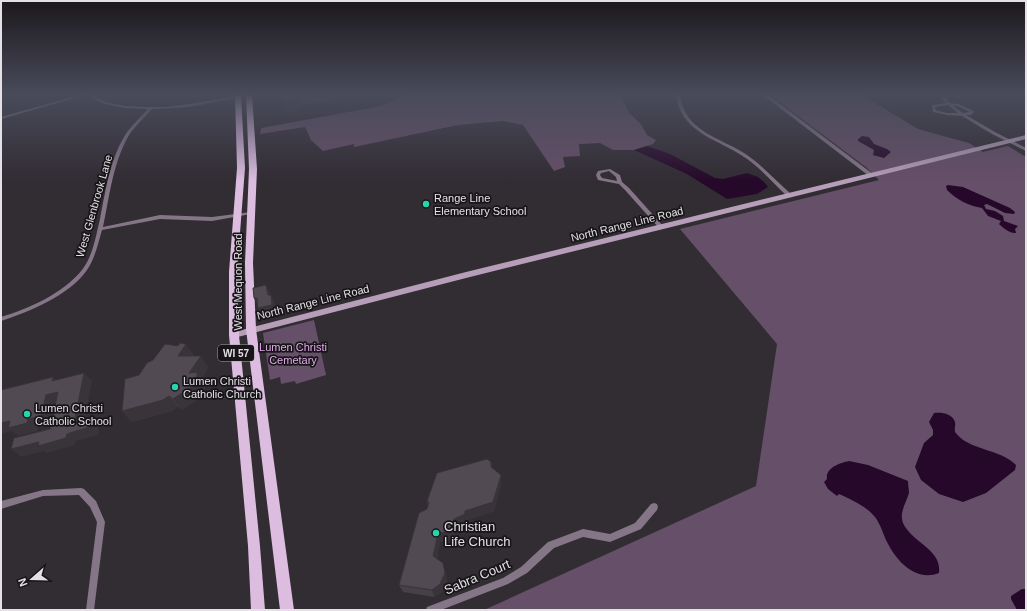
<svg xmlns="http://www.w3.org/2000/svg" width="1027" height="611" viewBox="0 0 1027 611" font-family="Arial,sans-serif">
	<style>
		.green { fill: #664f68 }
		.water { fill: #26092a }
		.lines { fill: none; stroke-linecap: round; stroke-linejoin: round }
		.street { fill: #857687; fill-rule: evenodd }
		.secondary { fill: #b69eb9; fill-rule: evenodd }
		.primary { fill: #dcbde0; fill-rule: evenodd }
		.wall { fill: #464047 }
		.shaded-wall { fill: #393439 }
		.building { fill: #514a52; stroke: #393439 }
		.poi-dot { fill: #25d5ae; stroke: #181519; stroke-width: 1.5 }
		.labels { text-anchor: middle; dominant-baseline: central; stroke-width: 3.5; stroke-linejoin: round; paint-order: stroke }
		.shield { fill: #181519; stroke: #a7a3a8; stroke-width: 1 }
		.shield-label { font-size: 10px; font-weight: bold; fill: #e4e0e5 }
		.poi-label { font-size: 11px; fill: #e4e0e5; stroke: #181519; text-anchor: start }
		.street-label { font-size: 11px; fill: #e4e0e5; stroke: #181519 }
		.park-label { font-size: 11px; fill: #e1ace8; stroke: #181519 }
		.near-poi-label { font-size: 13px; fill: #e4e0e5; stroke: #181519; text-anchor: start }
		.near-street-label { font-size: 13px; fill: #e4e0e5; stroke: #181519 }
	</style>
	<rect width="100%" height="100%" fill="#322c33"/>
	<g class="green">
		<path d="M405 95H621L629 113 641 124 647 135 656 140 653 144 634 150H613L600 143 579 144 580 156 563 157 565 167 554 171 523 125 503 121 458 125 354 147V144L323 151 311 140 305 127 260 134 261 128 381 106Z"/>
		<path d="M770 95H862L918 129 969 143 983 152 1008 146 1026 157V610H484L756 486 777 344 680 229 879 180 867 168Z"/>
		<path d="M314 320 326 375 296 384 295 381 281 384 280 377 270 380 263 333Z"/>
	</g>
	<g class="water">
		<path d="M862 136 869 137 874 144 887 149 891 152 884 158 873 155 874 150 858 141V139Z"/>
		<path d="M647 146 670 154 715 178 723 179 747 173 758 177 766 184 768 187 757 194 727 199 687 174 634 150Z"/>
		<path d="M948 185 963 187 1010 208 1015 212 1014 214 1005 213 987 204 984 205 986 209 995 211 1003 216 1004 221 1018 226 1015 229 1016 233C1011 234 1003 228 999 224L1001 221 988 216 982 208C969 206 957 200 947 190L946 186Z"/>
		<path d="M934 413C941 412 952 413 955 422 956 425 954 428 955 432 969 451 999 448 1016 465L1015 470 986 493 963 502 939 494 921 480 915 467 924 443 933 435V430L929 422Z"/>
		<path d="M849 461 868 465 908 481C908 485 909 490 909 493 906 503 899 513 903 523 912 543 942 549 939 573 916 582 897 562 887 542 883 534 881 525 875 517 867 507 851 499 839 494L837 496 828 489 824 482 827 479C825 468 840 463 849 461Z"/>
		<path d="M1022 589H1026V610H1017L1011 599V596Z"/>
	</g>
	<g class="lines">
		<g class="street">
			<path d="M79 95H91L106 102 125 106 145 107H167L189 104 242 95H251L189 107 152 109C145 117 137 124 131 132 113 160 110 195 103 227L160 215 212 217 251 212 253 213 251 214 212 221 160 219 102 230C98 244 95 258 87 270 70 295 29 312 1 321V317C30 308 62 294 82 270 93 256 96 235 100 219 106 189 110 158 127 132 133 124 141 117 148 109L125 108 105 104 86 95 1 119V117Z"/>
			<path d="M676 95H680C681 99 681 104 683 107 693 134 726 140 747 155 763 166 776 181 791 194V196H787C772 182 759 166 741 155 720 141 689 134 679 107 678 104 677 99 676 95Z"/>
			<path d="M763 95H768L873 174V176H869Z"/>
			<path d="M939 95H943L950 103 959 104 973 111 974 112 971 115H966L995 132 1026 148V151L992 134 962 116 947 115 933 112 932 105 946 103ZM948 105 958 113H947L936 110 935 107ZM953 106H957L970 112 963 113Z"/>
			<path d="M610 169 620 175 622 182 629 188 663 226V228H659L625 190 619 184 598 180 596 175 598 171ZM609 171 616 177 617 181 602 178 600 175 601 173Z"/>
			<path d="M81 488 84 489 96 501 105 522 94 610H86L97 522 90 507 79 495 43 496 1 509V501L43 490Z"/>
			<path d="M654 503 657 504 658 507 657 510 641 529 610 542 583 537 554 548 527 573 508 584 441 610H426L427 607 503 578 521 567 548 542 551 541 583 529 610 534 635 523 651 504Z"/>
		</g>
		<path class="secondary" d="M1026 135V139L466 278 234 338 231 337 230 335 231 333 234 332 466 272Z"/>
		<g class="primary">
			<path d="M235 95H241L245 168 237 272 239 335 260 546 265 610H251L248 546 229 335V272L237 168Z"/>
			<path d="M246 95H252L257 169 253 263 256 329 294 610H280L246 329 245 263 249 169Z"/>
		</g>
	</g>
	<g class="wall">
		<path d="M298 95 299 97 298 95H338L339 98 327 102 301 104V108L287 111Z"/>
		<path d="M194 355 193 356 208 367 202 378 205 382V389L201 390V397L182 410 178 406 172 411 132 422 122 411 139 375Z"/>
		<path d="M491 462 492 467 501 484 494 511 467 520 466 523 455 527 453 538 440 542 437 559 445 571 447 581 442 592 434 597 403 592 399 585 427 509 428 506 427 501Z"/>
	</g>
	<g class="shaded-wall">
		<path d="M298 95 301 108 287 111 284 100Z"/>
		<path d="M325 95H338L339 98 327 102Z"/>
		<path d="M266 285 270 293 272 304 268 295Z"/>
		<path d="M271 295 275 303 276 313 262 317 258 308Z"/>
		<path d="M254 298H257L258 307Z"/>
		<path d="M186 344 194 355 186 367 178 356Z"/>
		<path d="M201 356 208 367 202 378 205 382V389L201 390V397L182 410 173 399Z"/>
		<path d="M84 373 92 381 83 429 91 419 99 427 98 435 76 441 75 445 47 453 44 451 21 457 11 449 67 434Z"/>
		<path d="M53 377 62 385 52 381Z"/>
		<path d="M58 392 66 400 55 403 50 424 38 427 37 431 18 436 12 431 1 434V423L10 421 28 419 46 395Z"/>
		<path d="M169 396 178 406 172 411 132 422 122 411Z"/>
		<path d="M501 475V484L494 511 467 520 466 523 455 527 453 538 440 542 436 564 433 556 438 534 454 519 465 511Z"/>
		<path d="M443 563 447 581 442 592 434 597 432 590Z"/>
	</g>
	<g class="building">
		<path d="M283 95H298V97L284 100Z"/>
		<path d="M266 285 268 295H271L272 305 258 308 257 298H254L253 288Z"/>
		<path d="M180 343 186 344 178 356H201L189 373 197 372V378L193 379V386L173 399 169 396 163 400 122 411 125 379 139 375 147 363 153 360 165 344 178 346Z"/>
		<path d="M84 373 74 424 91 419 89 427 67 434 66 438 38 446 39 442 11 449 14 438 50 429 58 392 46 395 41 416 28 419 27 423 8 428 10 421 1 423V390L53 377 52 381Z"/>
		<path d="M487 459 491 462V467L501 475 493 502 465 511V514L454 519 451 530 438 534 433 556 443 563 445 573 440 584 432 590 399 585 419 513 427 509 429 502 427 501 437 473Z"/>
	</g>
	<linearGradient id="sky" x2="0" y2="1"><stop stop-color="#1c181c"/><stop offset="0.52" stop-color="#494b5b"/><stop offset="1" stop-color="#494b5b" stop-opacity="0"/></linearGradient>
	<rect width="1027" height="181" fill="url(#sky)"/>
	<g class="poi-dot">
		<circle cx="426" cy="204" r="4"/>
		<circle cx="175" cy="387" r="4"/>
		<circle cx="27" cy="414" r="4"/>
		<circle cx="436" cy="533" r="4"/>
	</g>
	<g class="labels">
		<rect class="shield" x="218" y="345" width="36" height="16" rx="3"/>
		<g class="shield-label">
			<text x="236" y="353">WI 57</text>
		</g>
		<g class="poi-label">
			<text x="434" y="198">Range Line<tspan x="434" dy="13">Elementary School</tspan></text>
			<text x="183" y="381">Lumen Christi<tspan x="183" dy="13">Catholic Church</tspan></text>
			<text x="35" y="408">Lumen Christi<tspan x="35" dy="13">Catholic School</tspan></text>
		</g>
		<g class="street-label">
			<text transform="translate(94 206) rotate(-74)">West Glenbrook Lane</text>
			<text transform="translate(627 224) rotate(-14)">North Range Line Road</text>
			<text transform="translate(238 282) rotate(-90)">West Mequon Road</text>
			<text transform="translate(313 302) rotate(-14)">North Range Line Road</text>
		</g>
		<g class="park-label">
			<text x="293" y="347">Lumen Christi<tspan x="293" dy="13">Cemetary</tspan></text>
		</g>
		<g class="near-poi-label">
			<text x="444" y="526">Christian<tspan x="444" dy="15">Life Church</tspan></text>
		</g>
		<g class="near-street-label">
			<text transform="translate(477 577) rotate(-23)">Sabra Court</text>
		</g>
	</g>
	<rect width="1027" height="611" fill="none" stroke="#e4e0e5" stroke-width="4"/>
	<g transform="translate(32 579) rotate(250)" stroke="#181519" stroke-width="3" paint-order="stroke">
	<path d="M0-3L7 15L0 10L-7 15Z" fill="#e4e0e5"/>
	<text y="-6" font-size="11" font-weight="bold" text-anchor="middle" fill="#e4e0e5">N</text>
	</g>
</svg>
